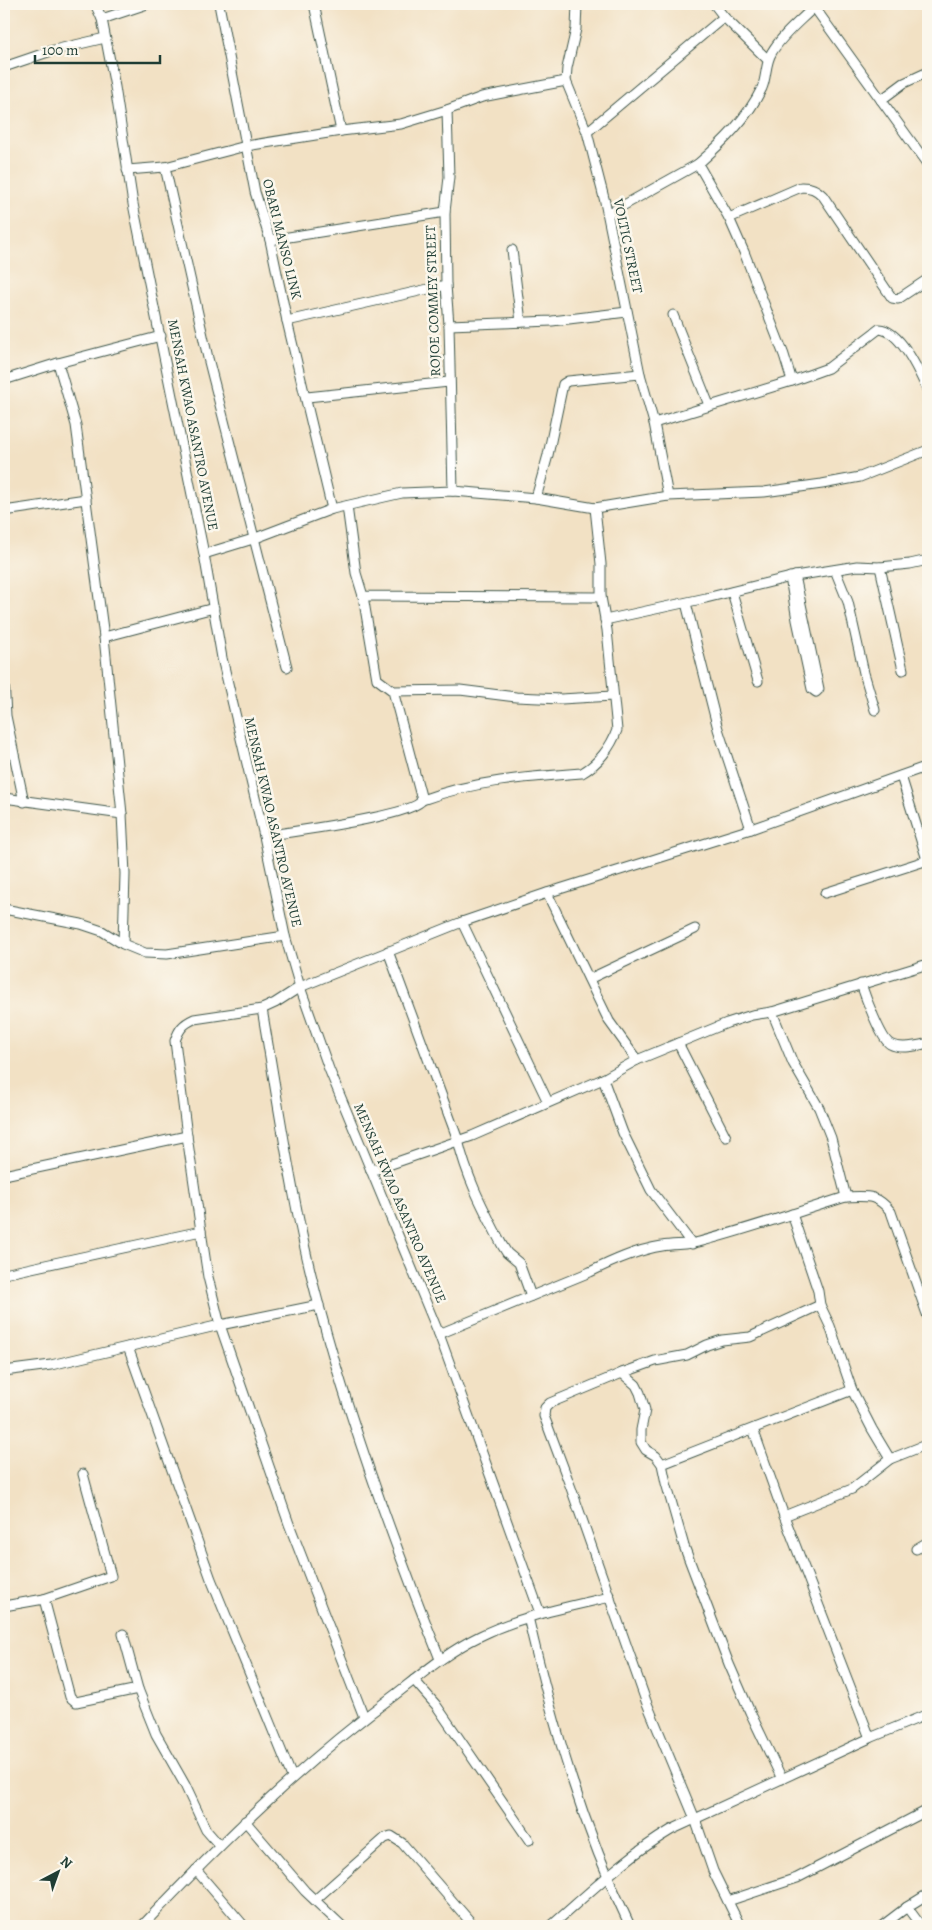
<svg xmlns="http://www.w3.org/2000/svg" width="932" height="1930" viewBox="0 0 932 1930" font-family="Alegreya,serif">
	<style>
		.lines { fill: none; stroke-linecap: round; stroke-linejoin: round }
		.street-casing { stroke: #3f564a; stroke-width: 11 }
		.street { stroke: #fff; stroke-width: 9 }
		.labels { text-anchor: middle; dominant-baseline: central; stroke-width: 5; stroke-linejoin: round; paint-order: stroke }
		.street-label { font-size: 14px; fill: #1f3d34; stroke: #fbf7ec }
	</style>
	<rect width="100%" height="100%" fill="#fbf7ec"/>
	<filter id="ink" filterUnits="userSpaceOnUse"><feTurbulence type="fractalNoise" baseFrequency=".02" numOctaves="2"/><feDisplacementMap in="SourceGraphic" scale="10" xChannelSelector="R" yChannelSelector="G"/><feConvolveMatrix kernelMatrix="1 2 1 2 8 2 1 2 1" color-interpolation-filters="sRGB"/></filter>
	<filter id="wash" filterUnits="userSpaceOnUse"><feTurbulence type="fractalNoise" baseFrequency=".0096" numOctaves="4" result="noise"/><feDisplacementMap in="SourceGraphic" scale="20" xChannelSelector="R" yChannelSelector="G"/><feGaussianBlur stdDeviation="1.12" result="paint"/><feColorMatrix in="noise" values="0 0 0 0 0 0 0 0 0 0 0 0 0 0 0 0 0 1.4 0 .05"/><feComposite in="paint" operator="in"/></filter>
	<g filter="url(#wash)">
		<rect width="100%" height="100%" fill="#f2e1c4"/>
	</g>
	<g filter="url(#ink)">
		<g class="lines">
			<defs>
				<g id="street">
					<path d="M95 4 102 19 115 87 133 204 204 554 222 658 264 836 285 936 300 987 329 1069 439 1334 540 1613"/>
					<path d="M219 4 255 192 270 240 287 321 332 509"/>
					<path d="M314 4 341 131"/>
					<path d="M577 4 576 29 567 68 566 81 587 132 605 202 640 374 654 423 668 496"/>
					<path d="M714 4 724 17 767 59"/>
					<path d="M812 4 928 165"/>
					<path d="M102 19 147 4"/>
					<path d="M4 67 54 50 105 38"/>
					<path d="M881 100 904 83 928 72"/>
					<path d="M447 110 449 177 445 212 446 285 449 325 453 491"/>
					<path d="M587 132 724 17"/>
					<path d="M698 164C723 142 747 119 762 88 767 76 765 63 772 52 782 35 800 21 814 7"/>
					<path d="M165 167 208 358 287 667"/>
					<path d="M127 170 165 167 246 146 341 131 401 124 447 110 482 97 566 81"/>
					<path d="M608 214 698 164 729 218 744 252 784 355 792 381 654 423"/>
					<path d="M729 218 801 187C811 187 816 189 823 196L892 298 898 299 928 279"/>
					<path d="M270 240 445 212"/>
					<path d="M512 250 521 322"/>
					<path d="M673 315 709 405"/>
					<path d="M287 321 446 285"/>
					<path d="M449 325 552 321 627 312"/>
					<path d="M58 363 76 425 104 637 122 814"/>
					<path d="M4 380 58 363 161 336"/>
					<path d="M792 381 828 368 879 329C901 330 920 374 928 391"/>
					<path d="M307 397 449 382"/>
					<path d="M536 498 548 455 563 384 568 381 640 374"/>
					<path d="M347 506 356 573 363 596 601 597"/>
					<path d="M4 511 86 499"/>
					<path d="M204 554 253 539 332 509 402 493 453 491 536 498 595 508 668 496 764 492 822 484 860 477 928 450"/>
					<path d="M880 567 903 670"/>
					<path d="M835 570 848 602 864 673 875 710"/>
					<path d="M790 577 797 620 812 689 816 692 819 689 795 576"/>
					<path d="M732 592 758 681"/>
					<path d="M686 603 718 729 751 829"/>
					<path d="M605 620 706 598 795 576 857 566 880 567 910 564 928 560"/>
					<path d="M104 637 214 608"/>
					<path d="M4 679 6 716 24 802"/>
					<path d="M393 691 460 690 516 697 561 699 613 696"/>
					<path d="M901 776 928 863"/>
					<path d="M4 798 122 814 125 874 123 944"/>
					<path d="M422 800C473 781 528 777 582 773 598 764 611 747 617 730L607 630 601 597V564L595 508"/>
					<path d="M264 836C288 832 414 816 422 800L393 691 377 679 363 596"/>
					<path d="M547 893 609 1021 637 1060"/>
					<path d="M825 893 928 860"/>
					<path d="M4 909 81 924 102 931 123 944 145 953 167 954 285 936"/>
					<path d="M462 922 548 1102"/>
					<path d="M388 951 458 1140C467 1179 484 1210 502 1245L507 1253 519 1263 531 1296"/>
					<path d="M589 979 695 929"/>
					<path d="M861 984C865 996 881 1039 890 1044 901 1050 917 1046 928 1043"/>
					<path d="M262 1009C279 1108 293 1209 319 1306 351 1426 394 1544 440 1659"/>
					<path d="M772 1012 793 1063 819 1108 831 1138 846 1197"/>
					<path d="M678 1043 726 1137"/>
					<path d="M603 1079 623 1133 651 1190 692 1244"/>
					<path d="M371 1171 472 1136 603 1079 637 1060 727 1023 752 1015 772 1012 928 964"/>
					<path d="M4 1175 187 1136"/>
					<path d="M792 1214 818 1291 820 1305 830 1326 852 1390 872 1429 890 1459"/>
					<path d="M4 1274 201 1231"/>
					<path d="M439 1334 590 1272C612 1261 636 1250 662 1246 674 1244 687 1245 699 1242 749 1229 797 1212 846 1197 867 1196 877 1194 891 1212L928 1317"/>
					<path d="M128 1347 211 1579 292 1777"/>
					<path d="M4 1371 51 1365 220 1325 319 1305"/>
					<path d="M622 1373 636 1385 640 1393 645 1410 641 1430V1442L646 1450 656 1456 662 1464 666 1483 684 1546 729 1664 750 1712 782 1779"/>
					<path d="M753 1429 784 1516 870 1738"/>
					<path d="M662 1464 852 1390"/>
					<path d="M784 1516 852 1489 890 1459 928 1444"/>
					<path d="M916 1549 928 1542"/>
					<path d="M44 1599 111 1576 83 1474"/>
					<path d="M4 1606 44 1599 70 1697 76 1702 138 1689"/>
					<path d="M528 1617C553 1725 582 1826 630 1926"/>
					<path d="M123 1634 138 1689 156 1734 185 1785 206 1830 220 1846"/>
					<path d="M414 1680 436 1705 529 1840"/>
					<path d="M364 1717 289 1524 220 1325 208 1277 201 1231 187 1136 175 1041C179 1029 183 1024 194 1019L262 1009 275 1003 300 987 462 922 547 893 751 829 928 766"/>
					<path d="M245 1821 305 1891 342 1926"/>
					<path d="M196 1870 244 1926"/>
					<path d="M315 1900 385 1838 391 1836 402 1843 474 1926"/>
					<path d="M728 1901 797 1878 928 1810"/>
					<path d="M907 1907 921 1926"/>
					<path d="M142 1926C221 1843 303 1762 396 1694 423 1673 449 1651 480 1636 521 1616 566 1607 610 1597"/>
					<path d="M551 1926C590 1892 627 1856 671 1830L870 1738 928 1714"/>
					<path d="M740 1926 713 1871 695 1819 646 1701 571 1488 544 1416 545 1408 550 1403 622 1373 655 1361 687 1355 707 1345 722 1340 750 1337 820 1305"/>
					<path d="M882 1926 907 1907 928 1894"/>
				</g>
			</defs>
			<use href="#street" class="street-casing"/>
			<use href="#street" class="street"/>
		</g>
	</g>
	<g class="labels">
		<g class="street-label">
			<text transform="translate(282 239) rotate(76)">OBARI MANSO LINK</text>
			<text transform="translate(628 246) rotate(78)">VOLTIC STREET</text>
			<text transform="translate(433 301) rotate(-92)">ROJOE COMMEY STREET</text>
			<text transform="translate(193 425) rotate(79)">MENSAH KWAO ASANTRO AVENUE</text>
			<text transform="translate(273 822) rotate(77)">MENSAH KWAO ASANTRO AVENUE</text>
			<text transform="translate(400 1203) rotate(67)">MENSAH KWAO ASANTRO AVENUE</text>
		</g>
	</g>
	<rect width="932" height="1930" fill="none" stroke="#fbf7ec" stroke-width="20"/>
	<g transform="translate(58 1872) rotate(41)" stroke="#fbf7ec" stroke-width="4" paint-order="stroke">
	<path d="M0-4L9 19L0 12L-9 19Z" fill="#1f3d34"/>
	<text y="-8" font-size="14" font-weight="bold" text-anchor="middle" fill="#1f3d34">N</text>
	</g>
	<path d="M35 55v8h125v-8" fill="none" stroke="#1f3d34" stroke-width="2.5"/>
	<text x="42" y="55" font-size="15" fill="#1f3d34" stroke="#fbf7ec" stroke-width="4" paint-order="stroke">100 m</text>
</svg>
